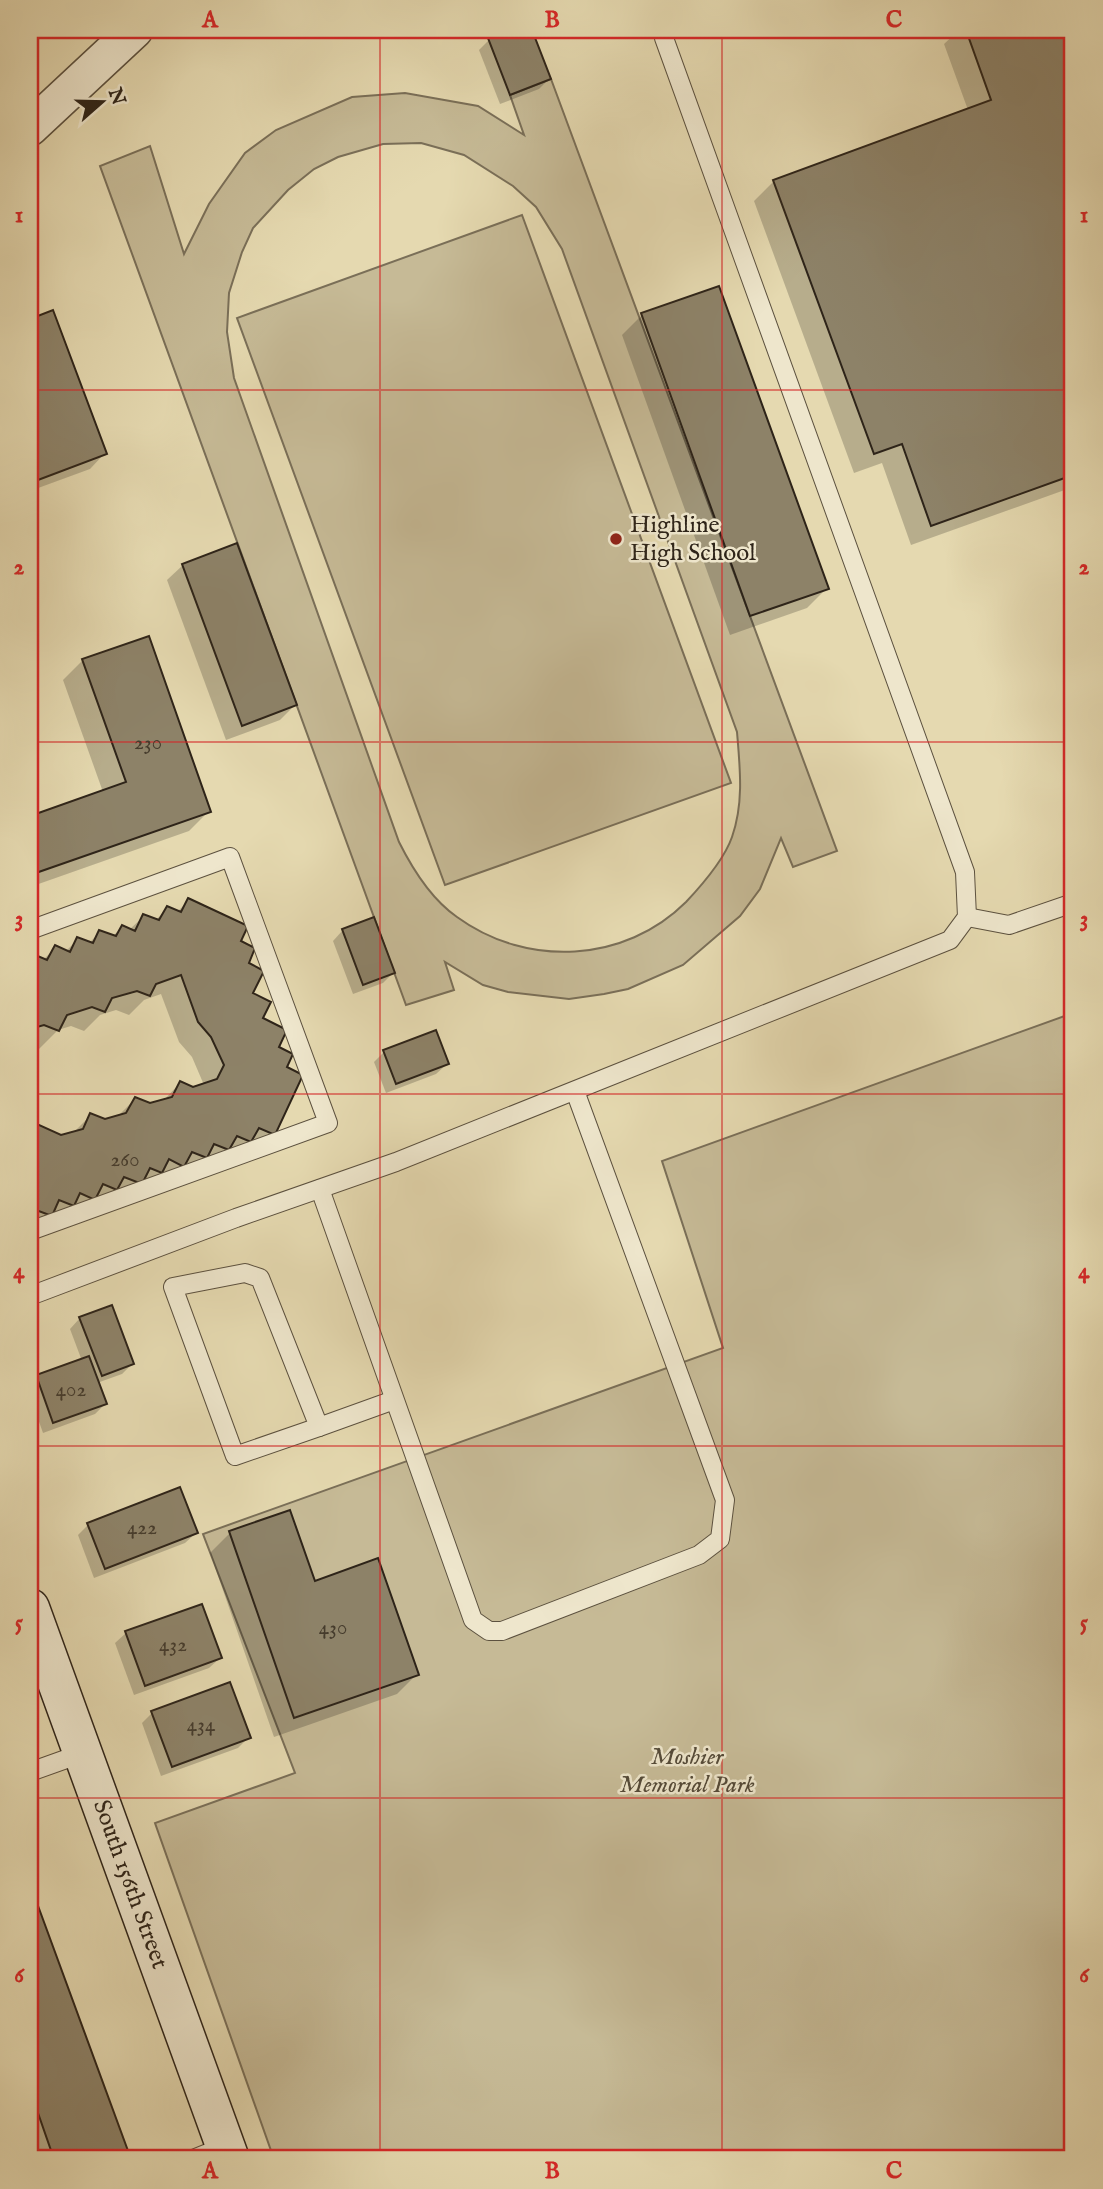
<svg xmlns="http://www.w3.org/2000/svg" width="1103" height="2189" viewBox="0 0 1103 2189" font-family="'IM FELL English',serif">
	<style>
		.green { fill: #c6ba96; stroke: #7a6f58; stroke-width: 2; fill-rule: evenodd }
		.shadow { fill: #0003 }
		.building { fill: #8d8268; stroke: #2e2419; stroke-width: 2 }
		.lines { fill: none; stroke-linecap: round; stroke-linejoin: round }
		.lane-casing { stroke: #5c513f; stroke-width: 20 }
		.street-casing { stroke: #5c513f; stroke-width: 38 }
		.secondary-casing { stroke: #2e2419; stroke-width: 41 }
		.lane { stroke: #eee6cc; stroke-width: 18 }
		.street { stroke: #eee6cc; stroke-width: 35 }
		.secondary { stroke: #eee6cc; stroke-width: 38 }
		.grid { fill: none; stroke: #d62828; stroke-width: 2; stroke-opacity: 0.55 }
		.poi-dot { fill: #8f2418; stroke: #eee6cc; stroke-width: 2.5 }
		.labels { text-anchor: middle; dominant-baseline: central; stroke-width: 5; stroke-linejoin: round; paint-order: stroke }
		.number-label { font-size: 21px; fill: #463c2d }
		.poi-label { font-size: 24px; fill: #2e2419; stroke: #eee6cc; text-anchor: start }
		.park-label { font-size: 24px; font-style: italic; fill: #544a38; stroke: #eee6cc }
		.street-label { font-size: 24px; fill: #2e2419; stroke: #eee6cc }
		.neatline { fill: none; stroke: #d62828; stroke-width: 2.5 }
		.grid-label { font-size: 23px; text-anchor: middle; font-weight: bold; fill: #d62828 }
	</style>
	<rect width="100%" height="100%" fill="#e5d9b0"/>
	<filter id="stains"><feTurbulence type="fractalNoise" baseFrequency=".00286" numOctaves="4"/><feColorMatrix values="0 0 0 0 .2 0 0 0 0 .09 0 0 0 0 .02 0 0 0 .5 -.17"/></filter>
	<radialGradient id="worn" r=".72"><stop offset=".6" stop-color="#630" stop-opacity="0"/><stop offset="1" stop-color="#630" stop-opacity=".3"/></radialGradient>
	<g class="green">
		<path d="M551 79 837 851 793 867 781 838 760 889 740 916 683 965 628 989 604 994 569 999 508 992 483 985 445 962 454 990 406 1005 100 166 150 146 184 254 209 204 245 153 276 130 352 97 405 93 478 106 524 135 510 95ZM421 143 464 155 513 186 536 207 562 249 737 732C740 768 744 803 732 837 724 860 702 885 686 902 625 963 527 968 457 917 431 899 413 870 399 842L234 378 227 332 229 293 242 252 253 228 288 190 314 169 338 157 383 144Z"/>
		<path d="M522 215 731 783 445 885 237 318Z"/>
		<path d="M1073 1013V2159H274L155 1823 295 1773 203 1534 723 1348 662 1161Z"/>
	</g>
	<g class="shadow">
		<path d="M517 30H530L549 79 539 89 500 104 479 50 489 40Z"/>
		<path d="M959 30H1073V487L911 545 882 463 854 473 754 201 774 181 968 110 944 44Z"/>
		<path d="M51 313 105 453 90 469 30 491V321Z"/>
		<path d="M642 315 827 588 807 608 730 635 622 335Z"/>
		<path d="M183 565 295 705 280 720 226 740 167 580Z"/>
		<path d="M83 660 209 811 189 831 30 887V817L103 792 63 680Z"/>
		<path d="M189 900 239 942 246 964 251 994 284 1068 273 1134 30 1235V1134L38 1126 61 1137 72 1134 91 1115 105 1121 117 1117 135 1099 149 1105 162 1102 180 1083 193 1089 204 1085 192 1057 179 1042 161 994 144 1000 129 1015 116 1010 100 1015 84 1031 71 1026 58 1030 38 1050 30 1047V960L33 956 43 960 55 948 65 952 77 940 88 944 100 932 112 937 122 927 129 930 144 916 156 920 167 908 177 912Z"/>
		<path d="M343 930 393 973 383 983 353 994 333 941Z"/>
		<path d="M384 1052 447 1064 436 1074 386 1093 374 1062Z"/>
		<path d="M80 1318 132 1364 122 1374 97 1383 105 1404 95 1414 43 1433 30 1396V1384L37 1377 82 1361 70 1329Z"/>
		<path d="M289 1512 313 1583 417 1674 397 1694 274 1737 210 1553 230 1533Z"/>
		<path d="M88 1525 196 1533 185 1543 94 1578 78 1535Z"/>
		<path d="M201 1606 220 1658 209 1668 134 1695 115 1643 126 1633Z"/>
		<path d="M152 1713 249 1737 238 1748 161 1776 142 1723Z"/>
		<path d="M30 1889 130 2159H30Z"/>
	</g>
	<g class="building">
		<path d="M512 30H532L551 79 510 95 488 38Z"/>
		<path d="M966 30H1073V475L931 526 902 444 874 454 773 180 991 100Z"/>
		<path d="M719 286 829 589 750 616 641 313Z"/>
		<path d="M53 310 107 454 30 483V465L32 464 30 459V319Z"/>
		<path d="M237 543 297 705 242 726 182 564Z"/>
		<path d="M149 636 211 812 30 875V816L126 782 82 659Z"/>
		<path d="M188 898 248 926 241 941 255 948 249 963 264 971 253 993 271 1002 263 1018 287 1030 279 1047 293 1054 287 1067 303 1075 275 1135 259 1128 251 1142 237 1136 229 1150 214 1144 207 1158 192 1152 184 1167 169 1159 162 1173 150 1168 142 1184 124 1177 117 1190 103 1184 95 1200 80 1193 74 1206 59 1200 52 1216 36 1210 30 1221V1140L37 1124 61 1135 83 1129 90 1113 105 1119 126 1113 135 1097 150 1103 172 1097 180 1081 193 1087 217 1079 224 1065 211 1037 198 1022 181 975 156 984 150 996 137 991 112 998 105 1012 92 1007 67 1015 59 1031 44 1025 30 1029V960L33 954 47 960 55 945 70 952 77 937 93 943 99 930 116 936 122 925 135 931 143 914 159 920 167 906 181 912Z"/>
		<path d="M374 917 395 973 363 985 342 929Z"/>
		<path d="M436 1030 449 1064 396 1084 383 1050Z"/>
		<path d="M112 1305 134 1364 102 1376 79 1317Z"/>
		<path d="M89 1356 107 1404 53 1423 36 1375Z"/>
		<path d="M180 1487 198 1533 105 1569 87 1523Z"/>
		<path d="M290 1510 315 1581 378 1558 419 1675 294 1718 229 1531Z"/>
		<path d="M202 1604 222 1658 145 1686 125 1631Z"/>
		<path d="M230 1682 251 1738 172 1767 151 1711Z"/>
		<path d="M30 1884 131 2159H54L30 2090Z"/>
	</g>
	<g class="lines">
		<defs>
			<g id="lane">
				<path d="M967 917 1009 925 1073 903"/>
				<path d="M30 930 230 857 328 1123 30 1231"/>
				<path d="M320 1189 473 1620 489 1631H502L699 1555 720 1539 725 1500 575 1091"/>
				<path d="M245 1273 260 1278 319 1427 235 1456 173 1287Z"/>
				<path d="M30 1296 236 1218 396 1162 950 940 967 917 965 872 664 38"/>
				<path d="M319 1427 394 1400"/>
				<path d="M30 1772 83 1753"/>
				<path d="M193 2159 225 2146"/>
			</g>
			<path id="street" d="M30 128 135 30"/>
			<g id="secondary">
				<path id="s1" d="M30 1608 230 2159"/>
			</g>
		</defs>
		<use href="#lane" class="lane-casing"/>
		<use href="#street" class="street-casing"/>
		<use href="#secondary" class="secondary-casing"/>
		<use href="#lane" class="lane"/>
		<use href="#street" class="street"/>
		<use href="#secondary" class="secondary"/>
	</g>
	<path class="grid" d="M380 30V2159M722 30V2159M30 390H1073M30 742H1073M30 1094H1073M30 1446H1073M30 1798H1073"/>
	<circle class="poi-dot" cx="616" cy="539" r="7"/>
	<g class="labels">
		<g class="number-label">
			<text x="148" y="743">230</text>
			<text x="125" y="1160">260</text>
			<text x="71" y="1390">402</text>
			<text x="142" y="1528">422</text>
			<text x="333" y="1628">430</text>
			<text x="173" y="1645">432</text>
			<text x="201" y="1725">434</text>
		</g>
		<g class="poi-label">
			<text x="630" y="525">Highline<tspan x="630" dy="28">High School</tspan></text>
		</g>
		<g class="park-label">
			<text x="687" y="1757">Moshier<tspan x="687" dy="28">Memorial Park</tspan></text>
		</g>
		<g class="street-label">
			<text stroke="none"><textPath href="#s1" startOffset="294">South 156th Street</textPath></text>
		</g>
	</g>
	<rect width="1103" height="2189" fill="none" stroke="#e5d9b0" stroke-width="77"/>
	<g transform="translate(102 102) rotate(70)" stroke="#eee6cc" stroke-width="5" paint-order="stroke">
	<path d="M0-5L12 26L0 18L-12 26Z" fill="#2e2419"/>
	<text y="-10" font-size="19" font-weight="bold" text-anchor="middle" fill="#2e2419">N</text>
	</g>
	<rect x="38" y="38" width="1026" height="2112" class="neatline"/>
	<g class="grid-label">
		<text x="210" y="27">A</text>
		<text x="552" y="27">B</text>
		<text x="894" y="27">C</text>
		<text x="19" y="222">1</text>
		<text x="1084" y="222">1</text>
		<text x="19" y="574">2</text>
		<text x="1084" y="574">2</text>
		<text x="19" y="926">3</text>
		<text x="1084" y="926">3</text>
		<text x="19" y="1278">4</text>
		<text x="1084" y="1278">4</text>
		<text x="19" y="1630">5</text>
		<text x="1084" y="1630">5</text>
		<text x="19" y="1982">6</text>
		<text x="1084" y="1982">6</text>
		<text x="210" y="2178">A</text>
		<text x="552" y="2178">B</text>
		<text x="894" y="2178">C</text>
	</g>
	<rect width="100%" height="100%" filter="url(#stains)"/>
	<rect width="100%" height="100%" fill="url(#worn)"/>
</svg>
